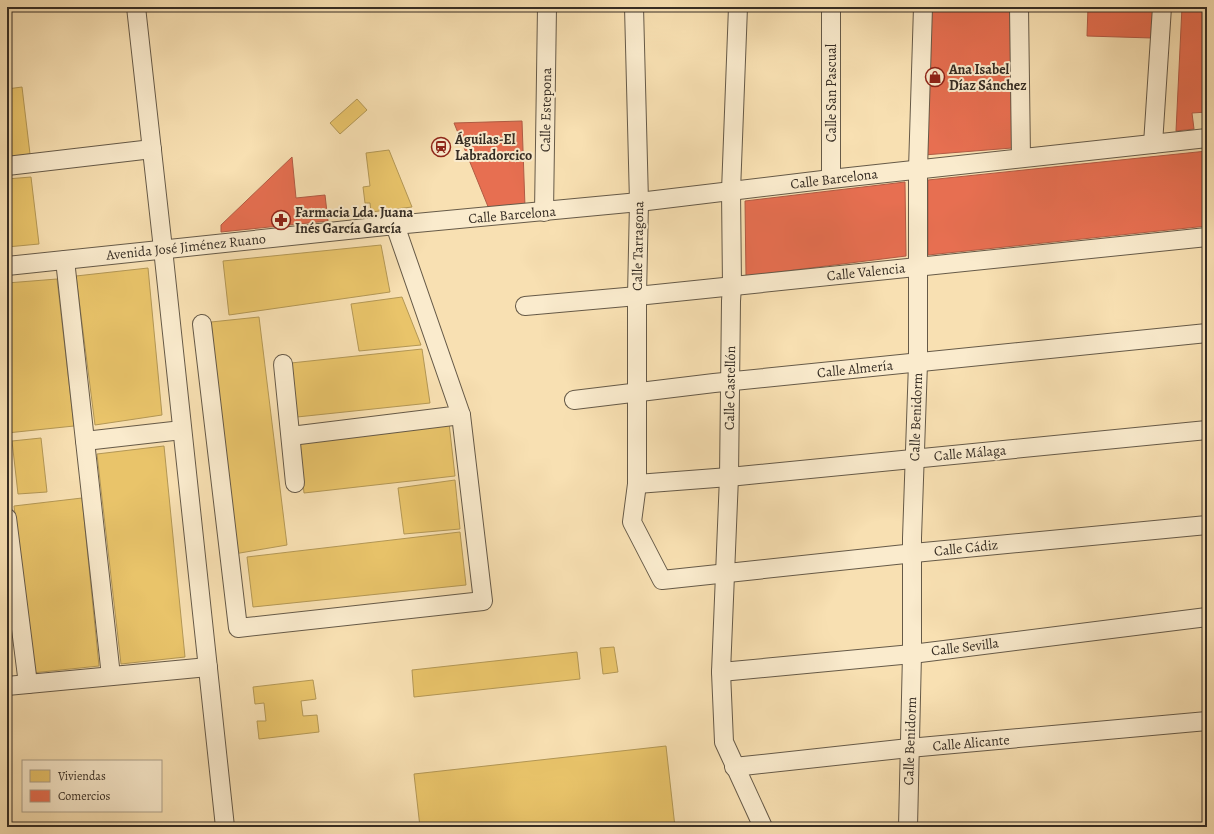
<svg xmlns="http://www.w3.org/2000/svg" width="1214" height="834" viewBox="0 0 1214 834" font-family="Alegreya,serif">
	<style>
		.homes { fill: #e9c46a; stroke: #b39755 }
		.shops { fill: #e76f51; stroke: #b25b44 }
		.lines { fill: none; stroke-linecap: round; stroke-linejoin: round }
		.street-casing { stroke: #665a48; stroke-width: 20 }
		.street { stroke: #faebcd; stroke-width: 18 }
		.labels { text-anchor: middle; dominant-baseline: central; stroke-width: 4; stroke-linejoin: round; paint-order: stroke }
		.poi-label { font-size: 14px; font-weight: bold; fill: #362d24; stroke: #faebcd; text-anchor: start }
		.street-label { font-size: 14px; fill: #362d24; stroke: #faebcd }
	</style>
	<rect width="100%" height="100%" fill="#f8e0b2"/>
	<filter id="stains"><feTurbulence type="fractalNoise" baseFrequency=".005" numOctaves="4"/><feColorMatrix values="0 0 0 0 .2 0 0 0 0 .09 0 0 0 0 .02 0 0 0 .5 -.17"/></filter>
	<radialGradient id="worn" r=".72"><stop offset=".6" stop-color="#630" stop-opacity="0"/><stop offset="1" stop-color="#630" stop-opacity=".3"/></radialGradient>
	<g class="homes">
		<path d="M22 87 30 154 7 157V89Z"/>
		<path d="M357 99 367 110 340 134 330 123Z"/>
		<path d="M389 150 412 207 371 212 370 203H365L363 187 370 186 366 153Z"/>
		<path d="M31 177 39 244 7 247V179Z"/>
		<path d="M381 245 390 292 229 315 223 261Z"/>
		<path d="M148 268 162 415 95 425 76 276Z"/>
		<path d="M57 279 74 426 7 433V283Z"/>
		<path d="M402 297 421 345 359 351 351 304Z"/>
		<path d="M259 317 287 545 234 554 211 322Z"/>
		<path d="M422 349 430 403 297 417 291 363Z"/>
		<path d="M449 423 455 476 304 493 299 441Z"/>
		<path d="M41 438 47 492 18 494 12 441Z"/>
		<path d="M164 446 185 657 121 664 97 454Z"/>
		<path d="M455 480 460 529 404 534 398 488Z"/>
		<path d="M82 498 99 666 32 673 14 506Z"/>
		<path d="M460 532 466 585 253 607 247 557Z"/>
		<path d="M614 647 618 672 603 674 600 648Z"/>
		<path d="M577 652 580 679 414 697 412 670Z"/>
		<path d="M7 659 9 677H7Z"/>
		<path d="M313 680 316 699 301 701 303 716 317 715 319 732 259 739 257 721H266L264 703 255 704 253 687Z"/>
		<path d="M666 746 675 827H420L414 774Z"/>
		<path d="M302 823 303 827H289V825Z"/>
	</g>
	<g class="shops">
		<path d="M930 7H1013L1012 148 924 155Z"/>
		<path d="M1088 7H1153L1152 38 1087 36Z"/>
		<path d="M1182 7H1207V112L1192 113 1194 129 1176 131Z"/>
		<path d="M522 121 525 207 489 209 454 123Z"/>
		<path d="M1207 151V226L928 255V180Z"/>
		<path d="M292 157 296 198 325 195 328 221 221 232V225Z"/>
		<path d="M905 182 906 256 746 276 745 201Z"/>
	</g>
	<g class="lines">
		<defs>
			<g id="street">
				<path d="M136 7 163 249 225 827"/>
				<path d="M634 7 639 202 637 296V484L632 522 662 580 924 552 1207 525"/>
				<path d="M738 7 731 191 732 286 731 301 729 477 721 672 724 742 763 827"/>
				<path d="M1019 7 1021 158"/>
				<path d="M1153 144 1162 7"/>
				<path d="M7 166 152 149"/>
				<path d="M831 179V7"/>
				<path d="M544 212 547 7"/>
				<path d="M65 260 111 676"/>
				<path d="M7 266 395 225 639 202 831 179 1207 138"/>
				<path d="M525 306 637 296 1207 237"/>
				<path d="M202 324 238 628 483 601 461 415"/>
				<path d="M283 364 295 483"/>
				<path d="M574 400 714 383 1207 333"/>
				<path d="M291 436 461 415 395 225"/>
				<path d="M85 441 182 430"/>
				<path d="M637 484 729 477 1207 430"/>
				<path d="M7 518 28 684"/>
				<path d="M721 672 912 654 1207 617"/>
				<path d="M7 686 208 667"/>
				<path d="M734 767 909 748 1207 721"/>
				<path d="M908 827 912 654V538L918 363V169L923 7"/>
			</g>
		</defs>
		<use href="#street" class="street-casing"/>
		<use href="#street" class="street"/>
	</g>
	<defs>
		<symbol id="shop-ring" viewBox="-11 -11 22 22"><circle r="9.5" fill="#faebcd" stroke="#8f2418" stroke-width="1.5"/><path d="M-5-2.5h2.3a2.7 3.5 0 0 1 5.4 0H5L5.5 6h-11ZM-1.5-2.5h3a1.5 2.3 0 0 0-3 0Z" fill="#8f2418"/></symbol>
		<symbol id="station-ring" viewBox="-11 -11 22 22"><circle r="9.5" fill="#faebcd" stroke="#8f2418" stroke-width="1.5"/><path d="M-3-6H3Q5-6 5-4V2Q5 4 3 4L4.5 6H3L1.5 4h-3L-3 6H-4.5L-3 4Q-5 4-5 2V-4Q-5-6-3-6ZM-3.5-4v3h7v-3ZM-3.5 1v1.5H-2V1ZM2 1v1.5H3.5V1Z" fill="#8f2418"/></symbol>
		<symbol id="pharmacy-ring" viewBox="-11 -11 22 22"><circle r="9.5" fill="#faebcd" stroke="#8f2418" stroke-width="1.5"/><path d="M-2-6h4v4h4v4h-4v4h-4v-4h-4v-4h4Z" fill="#8f2418"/></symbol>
	</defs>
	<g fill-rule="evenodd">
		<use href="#shop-ring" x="924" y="66" width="22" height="22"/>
		<use href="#station-ring" x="430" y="136" width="22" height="22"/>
		<use href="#pharmacy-ring" x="270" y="209" width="22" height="22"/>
	</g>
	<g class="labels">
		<g class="poi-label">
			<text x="949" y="69">Ana Isabel<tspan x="949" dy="16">Díaz Sánchez</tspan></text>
			<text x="455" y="139">Águilas-El<tspan x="455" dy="16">Labradorcico</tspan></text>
			<text x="295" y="212">Farmacia Lda. Juana<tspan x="295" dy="16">Inés García García</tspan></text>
		</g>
		<g class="street-label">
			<text transform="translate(831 93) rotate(-90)">Calle San Pascual</text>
			<text transform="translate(546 110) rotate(-89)">Calle Estepona</text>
			<text transform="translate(834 179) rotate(-7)">Calle Barcelona</text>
			<text transform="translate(512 215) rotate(-5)">Calle Barcelona</text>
			<text transform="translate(638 246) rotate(-89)">Calle Tarragona</text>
			<text transform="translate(186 247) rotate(-6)">Avenida José Jiménez Ruano</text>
			<text transform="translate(866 272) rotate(-6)">Calle Valencia</text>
			<text transform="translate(855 369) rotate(-6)">Calle Almería</text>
			<text transform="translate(730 388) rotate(-89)">Calle Castellón</text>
			<text transform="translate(916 417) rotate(-88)">Calle Benidorm</text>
			<text transform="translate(970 453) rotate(-5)">Calle Málaga</text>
			<text transform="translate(966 548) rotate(-6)">Calle Cádiz</text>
			<text transform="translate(965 647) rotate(-7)">Calle Sevilla</text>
			<text transform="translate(910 741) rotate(-88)">Calle Benidorm</text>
			<text transform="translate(971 743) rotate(-5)">Calle Alicante</text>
		</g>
	</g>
	<rect width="1214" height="834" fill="none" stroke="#f8e0b2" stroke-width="24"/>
	<rect x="8" y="8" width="1198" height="818" fill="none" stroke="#362d24" stroke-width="2"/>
	<rect x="12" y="12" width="1190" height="810" fill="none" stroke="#362d24"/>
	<rect x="22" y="760" width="140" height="52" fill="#faebcd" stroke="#ac9f89"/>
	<rect x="30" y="770" width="20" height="12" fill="#e9c46a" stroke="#ac9f89"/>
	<text x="58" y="780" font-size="12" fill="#362d24">Viviendas</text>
	<rect x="30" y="790" width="20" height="12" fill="#e76f51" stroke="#ac9f89"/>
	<text x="58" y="800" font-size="12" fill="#362d24">Comercios</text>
	<rect width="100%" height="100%" filter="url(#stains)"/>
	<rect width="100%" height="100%" fill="url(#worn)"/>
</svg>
